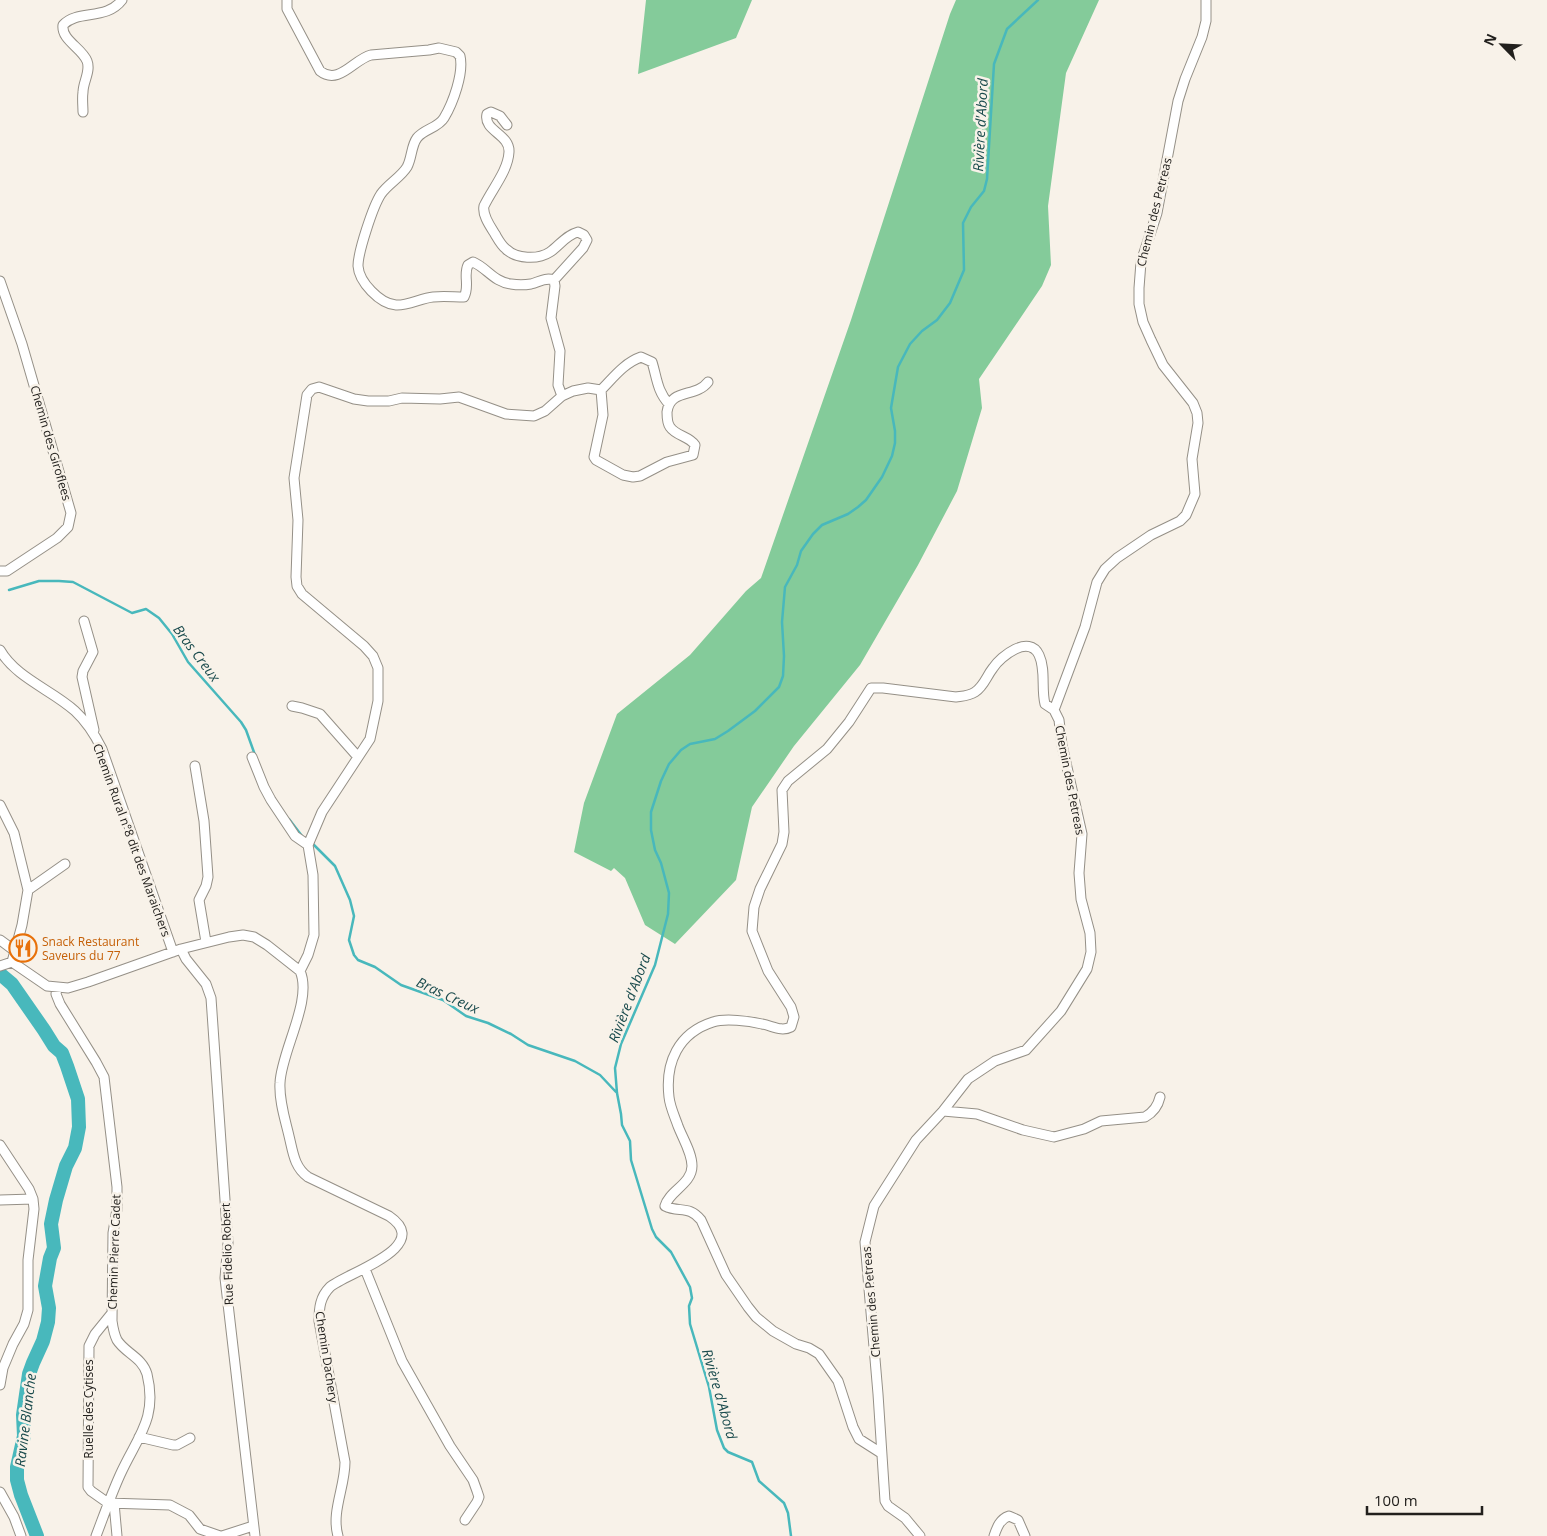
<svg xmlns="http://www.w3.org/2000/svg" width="1547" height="1536" viewBox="0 0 1547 1536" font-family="'Open Sans',sans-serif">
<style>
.forest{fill:#84cb9a}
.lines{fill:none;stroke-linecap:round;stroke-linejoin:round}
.stream{stroke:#48b8bc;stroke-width:2.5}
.river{stroke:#48b8bc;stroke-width:14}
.street-casing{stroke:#959087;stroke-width:11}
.street{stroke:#fff;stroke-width:9}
.labels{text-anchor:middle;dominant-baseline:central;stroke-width:5;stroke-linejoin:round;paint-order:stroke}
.street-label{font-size:12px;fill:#22201d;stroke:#f8f2e9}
.food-label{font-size:12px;fill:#c56008;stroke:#f8f2e9;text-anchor:start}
.water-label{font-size:14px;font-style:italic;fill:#1a4b4d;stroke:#f8f2e9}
</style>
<rect width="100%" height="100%" fill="#f8f2e9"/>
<!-- forest -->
<path class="forest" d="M646 0H752L736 38 638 74Z
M956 0H1099L1066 73 1048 206 1051 265 1042 286 979 379 982 408 957 491 918 565 860 665 794 746 752 807 736 880 675 944 645 925 625 878 614 868 611 871 574 852 584 803 617 714 690 655 746 591 761 578 851 320 950 14Z"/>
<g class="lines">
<!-- stream -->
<path class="stream" d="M9 590 39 581H59L73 582 132 613 146 609 159 618 172 634 188 662 241 722 246 730 255 755
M289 819 302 836
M313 844 335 866 350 900 354 916 349 940 354 955 358 960 375 967 401 985 443 1000 466 1016 488 1023 511 1034 528 1045 575 1061 600 1075 616 1092
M791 1536 788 1513 784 1503 759 1481 752 1462 728 1452 724 1448 717 1430 709 1387 690 1324 689 1306 692 1298 690 1287 671 1252 656 1237 652 1229 631 1160 630 1141 622 1125 621 1114 617 1093 615 1068 621 1044 655 965 668 914 669 893 661 863 655 850 651 830V812L661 781 669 764 681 750 690 744 715 739 728 731 755 711 779 687 783 676 784 656 782 622 785 587 797 565 801 551 813 534 822 525 848 514 858 507 866 500 882 477 892 456 895 443V431L891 408 898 367 910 344 922 331 937 320 950 303 964 270 963 223 971 207 984 191 987 179 994 64 1007 29 1038 0"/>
<!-- river -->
<path class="river" d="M0 974 12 984 44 1030 54 1046 62 1053 67 1066 78 1099 79 1127 75 1148 66 1166 56 1200 51 1224 54 1248 50 1258 45 1286 49 1308 48 1322 43 1341 33 1363 29 1374 23 1415 24 1436 17 1467V1480L21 1495 37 1536"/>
<!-- street casing -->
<g class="street-casing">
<path id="street" d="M287 0V9L320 71C339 86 354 59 371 55L429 50 439 48 456 52 460 56C464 73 453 103 444 118 438 128 424 129 417 138 411 146 412 158 407 167 401 177 388 184 381 194 373 206 358 252 358 266 359 282 380 304 396 305 406 306 422 298 433 297 443 296 454 297 464 297 470 286 463 275 468 265L473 262C487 268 494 282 511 284 517 285 525 285 531 284 539 282 545 277 554 280L555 286 551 318 560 351 558 385 562 396
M83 112C83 106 82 99 83 92 83 82 91 71 87 61 82 48 61 40 63 25 78 9 106 21 122 0
M507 125 500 116 491 112 487 114C483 131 510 134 509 152 508 171 492 189 484 206 482 215 490 226 495 234 498 239 501 245 506 249 516 259 538 260 550 252 559 246 566 235 578 232L584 235 587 240 583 248 554 280
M0 281 22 344 71 513 68 527 57 538 7 571H0
M601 390 603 415 594 457 596 460 623 475 633 477 640 476 667 462 693 455 695 445C689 436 676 436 670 427 667 423 667 417 667 412 670 388 696 398 708 382
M601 390C613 378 624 363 641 357L652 362C657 378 657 391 669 404
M84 621 93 652 83 671 82 677 94 730
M0 650C16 678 52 690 75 711 87 722 95 735 102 749L173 952
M292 706 302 708 320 714 358 757
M252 757 264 787 271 800 295 836 308 845
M195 766 204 821 208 877 206 886 199 900 206 942
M0 805 14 833 28 890 22 925 12 962
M28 890 65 864
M0 940 15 951
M181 949 186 959 206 984 211 998 228 1243 225 1278 255 1536
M12 962 47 986 68 988 88 982 181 949 229 937 243 935 254 937 267 945 300 971C313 1000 281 1052 280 1083 279 1101 285 1119 289 1136 293 1152 294 1167 308 1177L389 1216C435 1247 346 1273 330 1287 320 1297 319 1308 319 1321L345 1462C345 1487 331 1512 338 1536
M0 966 12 962
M300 971 308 955 314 935 313 875 308 845 322 812 370 739 378 701V668L373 656 364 646 302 594 297 586 296 577 298 520 294 478 307 395 312 389 319 387 354 399 368 401H389L402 398 440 399 459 397 506 414 534 416 545 411 562 396 573 391 588 388 601 390
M57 987 56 994 60 1004 96 1062 104 1077 117 1187V1209L113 1233 112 1321C113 1328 114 1334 117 1340 125 1353 142 1357 147 1374 158 1419 137 1437 120 1475 111 1495 104 1515 96 1536
M943 1111 977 1114 1023 1130 1054 1137 1084 1129 1101 1121 1145 1117C1154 1112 1158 1106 1160 1097
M0 1145 29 1189 33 1199 34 1209 28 1260V1310L24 1324 13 1344 3 1368 0 1385
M0 1200 33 1199
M365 1269 402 1361 450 1446 473 1480 477 1491 479 1497 477 1502 465 1520
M112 1313 95 1334 89 1346 88 1487 91 1491 108 1503 170 1505 189 1515 200 1529 220 1536
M139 1437 173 1445H177L190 1438
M881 1453 859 1439 853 1427 838 1381 819 1354 809 1348 796 1344 773 1331 756 1317 748 1307 726 1275 701 1220C689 1205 679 1213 665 1206 669 1191 692 1184 692 1166 692 1153 683 1139 678 1126 675 1117 670 1107 669 1097 665 1063 678 1033 713 1022 725 1018 749 1021 762 1024 773 1026 781 1032 791 1027L794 1017 791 1007 768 971 752 931 754 907 760 889 782 844 784 832 782 790 788 781 827 749 849 722 871 688H883L956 697C963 696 969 696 975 692 984 686 986 677 993 668 1001 656 1029 634 1039 655 1046 670 1041 689 1045 704L1054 710
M0 1492 14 1517 21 1536
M114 1503 117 1536
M222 1536 253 1526
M920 1536 905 1518 888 1506 885 1501 878 1394 865 1242 874 1206 916 1140 943 1111 968 1079 995 1061 1026 1050 1061 1011 1087 969 1091 952 1090 933 1081 899 1079 873 1082 834 1062 745 1059 720 1054 710 1085 627 1097 582 1105 569 1117 558 1151 535 1180 521 1186 515 1195 494 1192 459 1198 423 1197 413 1193 403 1163 365 1151 340 1143 322 1139 304V288L1141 262 1157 213 1178 101 1185 79 1202 37 1206 21V0
M994 1536C997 1527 1000 1519 1009 1516L1018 1520 1025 1536"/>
</g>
<!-- street -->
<use href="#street" class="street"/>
</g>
<!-- icons -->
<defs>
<g id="restaurant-ring" transform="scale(1.4375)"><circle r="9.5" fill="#f8f2e9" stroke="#e8710a" stroke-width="1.5"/><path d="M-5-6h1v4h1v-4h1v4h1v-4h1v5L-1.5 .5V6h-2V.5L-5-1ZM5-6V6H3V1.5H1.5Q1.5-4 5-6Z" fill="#e8710a"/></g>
</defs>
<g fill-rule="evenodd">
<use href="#restaurant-ring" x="23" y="948"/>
</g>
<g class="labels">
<!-- street labels -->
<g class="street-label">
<text transform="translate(1154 212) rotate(-76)">Chemin des Petreas</text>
<text transform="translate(51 443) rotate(74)">Chemin des Giroflees</text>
<text transform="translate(1070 780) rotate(79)">Chemin des Petreas</text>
<text transform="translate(132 840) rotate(70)">Chemin Rural n°8 dit des Maraichers</text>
<text transform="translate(114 1252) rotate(-88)">Chemin Pierre Cadet</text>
<text transform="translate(227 1254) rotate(-92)">Rue Fidelio Robert</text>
<text transform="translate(871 1302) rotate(-95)">Chemin des Petreas</text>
<text transform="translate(327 1357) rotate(81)">Chemin Dachery</text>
<text transform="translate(88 1409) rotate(-90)">Ruelle des Cytises</text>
</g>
<!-- food labels -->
<g class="food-label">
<text x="42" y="941">Snack Restaurant<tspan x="42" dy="14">Saveurs du 77</tspan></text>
</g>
<!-- water labels -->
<g class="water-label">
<text transform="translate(980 125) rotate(-87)">Rivière d'Abord</text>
<text transform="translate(197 653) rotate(53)">Bras Creux</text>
<text transform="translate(448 995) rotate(25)">Bras Creux</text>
<text transform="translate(629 998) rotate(-69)">Rivière d'Abord</text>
<text transform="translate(720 1394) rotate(74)">Rivière d'Abord</text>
<text transform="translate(25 1420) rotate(-83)">Ravine Blanche</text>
</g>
</g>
<!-- north arrow -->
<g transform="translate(1502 45) rotate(294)" stroke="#f8f2e9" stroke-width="4" paint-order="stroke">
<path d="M0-4L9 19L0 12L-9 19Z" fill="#22201d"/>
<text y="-8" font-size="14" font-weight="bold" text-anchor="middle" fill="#22201d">N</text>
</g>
<!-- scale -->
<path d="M1367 1506v8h115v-8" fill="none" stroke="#22201d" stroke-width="2.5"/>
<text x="1374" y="1506" font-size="15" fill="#22201d" stroke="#f8f2e9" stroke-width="4" paint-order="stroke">100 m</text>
</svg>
